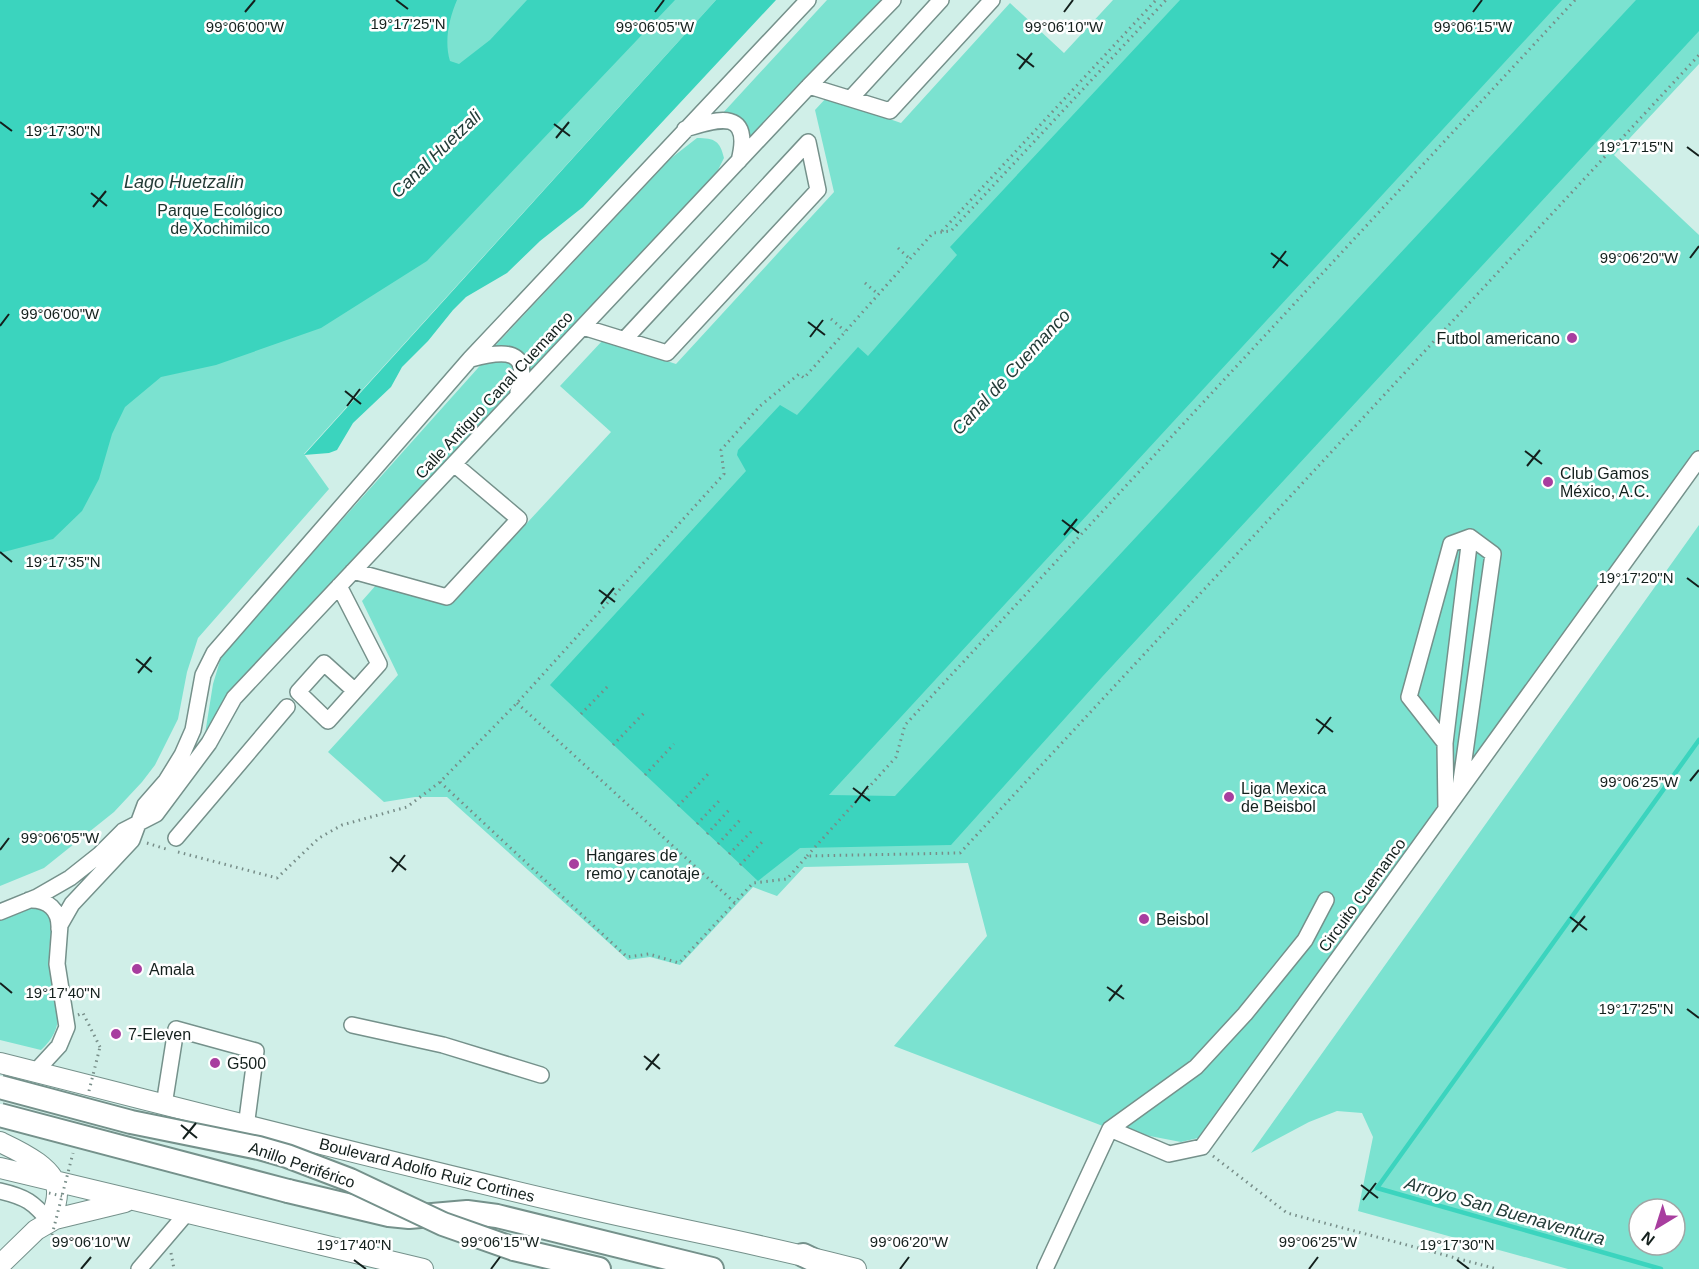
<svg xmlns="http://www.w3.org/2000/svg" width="1699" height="1269" viewBox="0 0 1699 1269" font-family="Helvetica,sans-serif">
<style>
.green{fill:#7be2d0;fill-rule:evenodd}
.water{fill:#3bd4be}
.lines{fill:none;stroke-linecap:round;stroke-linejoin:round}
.stream{stroke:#3bd4be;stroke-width:4.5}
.minor-casing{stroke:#75918b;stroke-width:18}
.major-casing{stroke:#75918b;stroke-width:22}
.highway-casing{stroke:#75918b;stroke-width:26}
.path{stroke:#778d88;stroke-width:3;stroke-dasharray:1.5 4.5;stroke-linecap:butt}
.minor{stroke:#fff;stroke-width:15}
.major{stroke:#fff;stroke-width:20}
.highway{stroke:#fff;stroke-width:22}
.highway-bridge-casing{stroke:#75918b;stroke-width:26;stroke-linecap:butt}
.path-bridge{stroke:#778d88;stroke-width:3;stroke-dasharray:1.5 4.5;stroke-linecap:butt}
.highway-bridge{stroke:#fff;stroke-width:22}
.ticks{fill:none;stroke:#14201d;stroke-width:2}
.poi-dot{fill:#a83e9f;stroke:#fff;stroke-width:2}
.labels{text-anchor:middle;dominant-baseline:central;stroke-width:5;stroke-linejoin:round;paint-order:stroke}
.park-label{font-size:16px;fill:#1b332e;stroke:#fff}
.poi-label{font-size:16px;fill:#14201d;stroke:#fff;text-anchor:start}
.street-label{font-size:16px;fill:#14201d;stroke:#fff}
.water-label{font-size:18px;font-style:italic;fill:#243c38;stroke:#fff}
.ticks-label{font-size:15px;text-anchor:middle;fill:#14201d;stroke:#fff;stroke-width:5;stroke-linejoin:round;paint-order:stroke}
</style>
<rect width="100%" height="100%" fill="#d0efe8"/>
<!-- green -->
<path class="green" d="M0 0H716L304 454 329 489 198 638 187 672 178 719 155 765 142 782 114 812 44 868 0 886Z
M827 0H882L750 145 721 115Z
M1113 0H1699V64L1614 155 1699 235V452L1429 832 1198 1138 1181 1142 1108 1128 894 1046 987 936 968 863 804 867 777 896 753 887 680 965 650 957 628 960 447 797H415L384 802 328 752 398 675 362 601 377 584 455 601 611 432 560 386 603 340 676 364 834 192 815 110 827 97 901 123 1010 3 1064 53Z
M697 138C715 138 720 141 724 158L717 172 528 374C527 353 514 345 494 347L670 159Z
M486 359 514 363 518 373 513 388 236 691 205 734 213 684 222 654Z
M1699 525V1269H1568L1358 1211 1373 1137 1362 1113 1337 1111 1309 1122 1251 1153ZM1639 1209H1675V1245H1639Z
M36 905 51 914C53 928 49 943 49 957 51 994 73 1021 41 1050L0 1040V917Z"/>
<!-- water -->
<path class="water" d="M0 0H457C449 19 444 41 450 61L459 64 490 40 527 0H675L427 261 321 328 216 365 161 377 125 407 112 434 99 479 82 511 53 539 0 553Z
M716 0H776L583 207 540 241 507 273 466 297 453 310 428 341 402 367 391 387 353 423 337 450 329 453 304 455Z
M1180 0H1562L829 795 895 796 1636 0H1699V31L1102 677 951 845 800 848 758 881 550 685 746 471 737 455 738 450 780 405 797 415 858 347 868 356 957 255 950 247Z"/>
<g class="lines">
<!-- stream -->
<path class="stream" d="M1661 1269 1377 1188 1699 740"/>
<!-- minor casing -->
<g class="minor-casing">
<path id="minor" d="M809 86 890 111 992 0
M851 98 941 0
M685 129C720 118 752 109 739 161
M583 327 667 353 818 190 808 142 625 339
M471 359C504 350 532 348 518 392
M353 571 447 597 519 519 454 464
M339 586 379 664 328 721 298 692 324 663 355 691
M1445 743 1409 697 1451 544 1470 537
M1460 788 1493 554 1470 537
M1446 809 1445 743 1470 537
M176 838 287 707
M29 900C48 899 60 910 59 929
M0 912 37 897 70 878 99 855 123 831 156 814 209 743 234 698 809 86 893 0
M352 1025 443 1045 541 1075
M35 1072 59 1046 67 1027 57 964 60 925 72 904 132 840 145 805 166 781 182 755 193 730 203 675 214 653 470 359 808 0
M164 1105 176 1029 256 1051 246 1127
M1110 1129 1196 1067 1245 1014 1305 940 1326 900
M0 1191C26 1197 33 1202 50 1222
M139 1269 186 1214
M1045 1269 1110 1129 1169 1154 1202 1147 1699 459"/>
</g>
<!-- major casing -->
<g class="major-casing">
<path id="major" d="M0 1063C195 1112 390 1163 586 1208 676 1229 766 1245 856 1269
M0 1142C19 1151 59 1169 57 1194 57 1203 53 1213 50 1222
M0 1168 423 1269
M0 1265 36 1230 55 1219 125 1202"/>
</g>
<!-- highway casing -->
<g class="highway-casing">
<path id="highway" d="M288 1191 389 1215 409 1217 467 1212 497 1216 712 1269
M514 1249 599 1269
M803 1255 832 1269"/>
</g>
<!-- path -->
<path class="path" d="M942 231 1156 0
M898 248 910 259
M865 283 878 294
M831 319 845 331
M517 703 735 903
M581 714 610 684
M613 745 645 712
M645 775 674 744
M440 782 627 957 649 954 679 963 753 883 787 879 807 856 960 853 1699 55
M678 806 710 772
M697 824 719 801
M707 834 729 810
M147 843 166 849
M718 844 740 820
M178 852 277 878 319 838 342 825 407 807 440 782 517 703 724 474 721 450 760 406 799 374 804 378 933 233 951 231 1166 0
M729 854 752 831
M807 856 896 757 905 725 1575 0
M740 865 763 841
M78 1015 83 1013 100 1047
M1213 1156 1287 1213 1497 1269
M171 1253 174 1269"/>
<!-- minor -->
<use href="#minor" class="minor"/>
<!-- major -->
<use href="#major" class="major"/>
<!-- highway -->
<use href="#highway" class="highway"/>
<!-- highway-bridge casing -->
<g class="highway-bridge-casing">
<path id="highway-bridge" d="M0 1087 131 1122 259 1148 287 1156 350 1180 443 1224 514 1249
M0 1115 288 1191"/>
</g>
<!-- path-bridge -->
<path class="path-bridge" d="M89 1091 100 1047
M49 1193 62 1196
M52 1235 73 1153"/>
<!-- highway-bridge -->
<use href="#highway-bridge" class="highway-bridge"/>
</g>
<!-- ticks -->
<path class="ticks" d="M396 0 408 9M245 12 255 0M655 12 664 0M1064 12 1073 0M1473 12 1482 0M1017 54 1034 67M1019 69 1032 53M0 122 12 131M554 124 570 136M556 138 569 122M1687 147 1699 156M91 193 107 206M93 207 106 191M1271 253 1288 266M1690 258 1699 246M1273 268 1286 251M808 322 825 335M0 326 9 314M810 337 823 320M345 391 361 404M347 406 360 389M1525 451 1542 464M1527 466 1540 450M1062 520 1079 533M1064 535 1077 519M0 552 12 562M1687 578 1699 587M599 590 615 602M601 604 614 588M136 659 152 672M138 673 151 657M1316 719 1333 732M1318 734 1331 717M1690 781 1699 770M853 788 870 801M855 803 868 786M0 850 9 838M390 857 406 870M392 872 405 855M1570 917 1587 930M1572 932 1585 916M0 983 12 993M1107 987 1124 999M1109 1001 1122 985M1687 1009 1699 1018M644 1056 660 1069M646 1070 659 1054M181 1125 197 1138M183 1139 196 1123M1361 1185 1378 1198M1363 1200 1376 1183M354 1260 366 1269M1457 1260 1469 1269M81 1269 91 1257M491 1269 500 1257M900 1269 909 1257M1309 1269 1318 1257"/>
<!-- markers -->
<g class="poi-dot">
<circle cx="1572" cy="338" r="6"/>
<circle cx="1548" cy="482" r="6"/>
<circle cx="1229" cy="797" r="6"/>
<circle cx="574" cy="864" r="6"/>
<circle cx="1144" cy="919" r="6"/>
<circle cx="137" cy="969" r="6"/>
<circle cx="116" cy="1034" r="6"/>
<circle cx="215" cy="1063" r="6"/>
</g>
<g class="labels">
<!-- park labels -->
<g class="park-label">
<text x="220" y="210">Parque Ecológico<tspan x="220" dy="18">de Xochimilco</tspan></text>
</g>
<!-- poi labels -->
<g class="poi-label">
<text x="1560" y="338" text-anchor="end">Futbol americano</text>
<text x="1560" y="473">Club Gamos<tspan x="1560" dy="18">México, A.C.</tspan></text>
<text x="1241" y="788">Liga Mexica<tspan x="1241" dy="18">de Beisbol</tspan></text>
<text x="586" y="855">Hangares de<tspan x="586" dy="18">remo y canotaje</tspan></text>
<text x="1156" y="919">Beisbol</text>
<text x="149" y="969">Amala</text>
<text x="128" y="1034">7-Eleven</text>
<text x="227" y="1063">G500</text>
</g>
<!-- street labels -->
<g class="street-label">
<text transform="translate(494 395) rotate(-47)">Calle Antiguo Canal Cuemanco</text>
<text transform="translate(1362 895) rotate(-54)">Circuito Cuemanco</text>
<text transform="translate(302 1165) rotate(19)">Anillo Periférico</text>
<text transform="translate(427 1170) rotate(14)">Boulevard Adolfo Ruiz Cortines</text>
</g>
<!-- water labels -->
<g class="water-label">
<text transform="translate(436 154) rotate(-44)">Canal Huetzali</text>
<text x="184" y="182">Lago Huetzalin</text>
<text transform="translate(1011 372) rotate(-47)">Canal de Cuemanco</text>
<text transform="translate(1505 1211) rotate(16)">Arroyo San Buenaventura</text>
</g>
</g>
<g class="ticks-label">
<text x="408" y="29">19°17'25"N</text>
<text x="245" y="32">99°06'00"W</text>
<text x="655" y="32">99°06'05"W</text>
<text x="1064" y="32">99°06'10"W</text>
<text x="1473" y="32">99°06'15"W</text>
<text x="63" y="136">19°17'30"N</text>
<text x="1636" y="152">19°17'15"N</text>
<text x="1639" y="263">99°06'20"W</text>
<text x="60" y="319">99°06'00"W</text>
<text x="63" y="567">19°17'35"N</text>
<text x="1636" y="583">19°17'20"N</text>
<text x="1639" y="787">99°06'25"W</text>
<text x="60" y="843">99°06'05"W</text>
<text x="63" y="998">19°17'40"N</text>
<text x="1636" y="1014">19°17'25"N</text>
<text x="91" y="1247">99°06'10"W</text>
<text x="500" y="1247">99°06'15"W</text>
<text x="909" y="1247">99°06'20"W</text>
<text x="1318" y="1247">99°06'25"W</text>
<text x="354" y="1250">19°17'40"N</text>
<text x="1457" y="1250">19°17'30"N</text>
</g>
<!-- north arrow -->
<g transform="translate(1657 1227) rotate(218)"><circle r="28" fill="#ffffff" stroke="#a1a6a5" stroke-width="1.5"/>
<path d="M0-4.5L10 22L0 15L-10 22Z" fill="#a83e9f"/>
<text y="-9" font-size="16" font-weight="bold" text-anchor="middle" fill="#14201d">N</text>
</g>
</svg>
